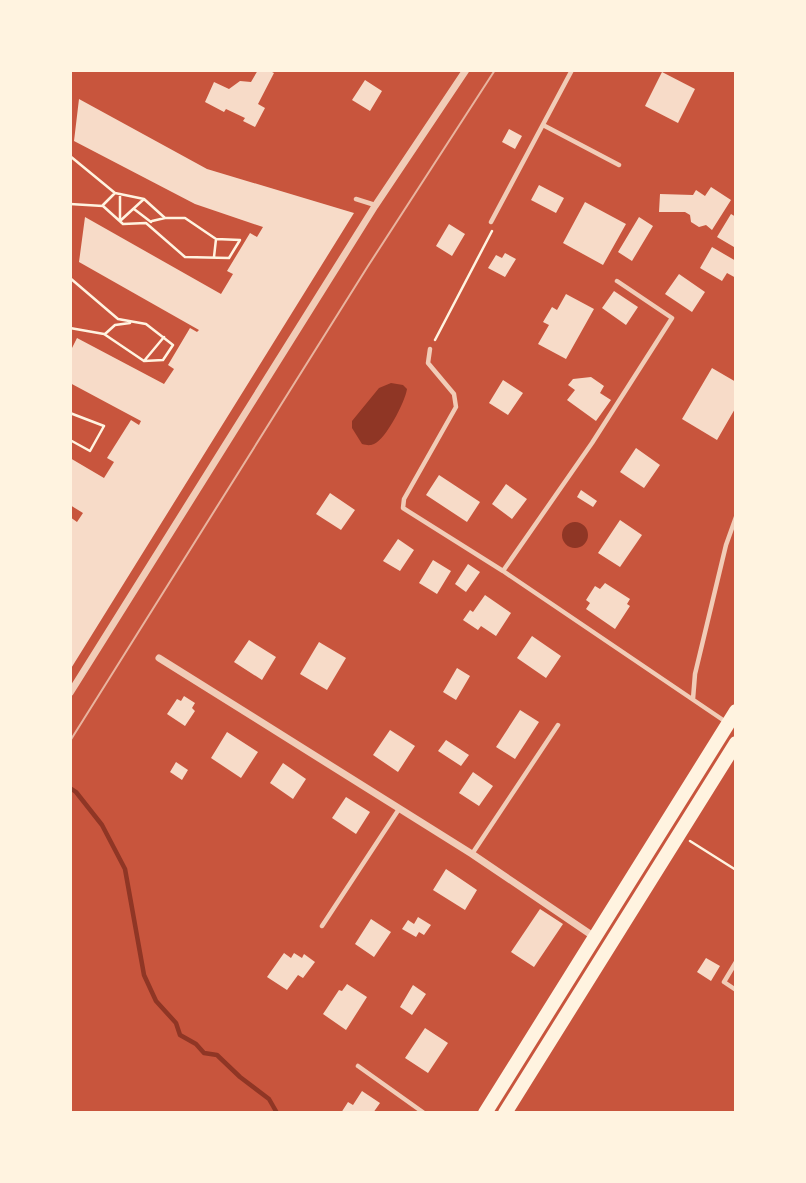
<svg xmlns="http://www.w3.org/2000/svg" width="806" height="1183" viewBox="0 0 806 1183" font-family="Rubik,sans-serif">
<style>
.water{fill:#8f3625}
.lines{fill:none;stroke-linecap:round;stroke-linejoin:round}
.stream{stroke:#8f3625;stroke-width:4.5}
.building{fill:#f7dbc8}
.path{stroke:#fff3e0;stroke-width:2.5}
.service{stroke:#f1ccb7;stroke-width:4.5}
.minor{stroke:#f1ccb7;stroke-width:7}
.primary{stroke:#fff3e0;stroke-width:14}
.tram{stroke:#e9b49f;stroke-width:2}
</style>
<rect width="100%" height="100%" fill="#c8553d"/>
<!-- water -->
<path class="water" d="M391 383 403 385 407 389C405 402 386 439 374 444 369 446 367 445 362 444L352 428V421L379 388Z
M562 535a13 13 0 1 1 26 0a13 13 0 1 1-26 0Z"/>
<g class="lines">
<!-- stream -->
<path class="stream" d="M70 788 76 792 102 825 125 869 144 975 156 1001 176 1023 180 1035 196 1044 204 1053 217 1055 240 1077 269 1099 277 1113"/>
</g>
<!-- building -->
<path class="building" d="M258 70H268L274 73 258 104 265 108 255 127 243 121 245 118 226 109 224 112 205 102 214 82 229 89 240 81 251 82Z
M662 72 695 89 678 123 645 106Z
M365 80 382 91 370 111 352 100Z
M79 99 207 169 354 213 70 670V517L77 522 83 513 70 505V458L104 478 114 462 107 458 131 420 139 425 141 421 70 383V352L77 338 164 384 174 369 168 365 190 328 197 332 199 330 79 262 85 217 221 294 233 274 227 271 250 233 257 237 263 227 195 204 74 141Z
M509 129 522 136 515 149 502 142Z
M539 185 564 198 556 213 531 200Z
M711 187 731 200 712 230 706 225 699 227 691 222 690 215 685 212H659L660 194 693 195 696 190 705 196Z
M585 202 626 224 603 265 563 243Z
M731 214 736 217 734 247 717 237Z
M639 217 653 226 632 261 618 252Z
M449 224 465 234 452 256 436 246Z
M712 247 736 261V278L727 273 722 281 700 268Z
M505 253 516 259 505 277 488 268 496 255 502 258Z
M679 274 705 292 692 312 665 294Z
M614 291 638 307 626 325 602 308Z
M566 294 594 309 566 359 538 344 549 325 543 322 552 307 557 310Z
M712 368 736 382V407L717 440 682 419Z
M591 377 604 386 600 393 611 400 596 421 567 400 575 390 568 385 573 379Z
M503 380 523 393 508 415 489 403Z
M636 448 660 465 644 488 620 472Z
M439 475 480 502 467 522 426 495Z
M506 484 527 499 512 519 492 504Z
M581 490 597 501 593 507 577 497Z
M330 493 355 510 341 530 316 514Z
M620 520 642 535 620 567 598 553Z
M398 539 414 550 400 571 383 561Z
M433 560 451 571 437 594 419 583Z
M468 564 480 572 466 592 455 584Z
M605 583 630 599 627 604 630 606 615 629 586 609 590 603 586 600 595 586 600 589Z
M485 595 511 613 496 636 481 626 478 630 463 620 470 610 473 612Z
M532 636 561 656 546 678 517 658Z
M249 640 276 657 262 680 234 662Z
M319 642 346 658 327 690 300 674Z
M457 668 470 676 456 700 443 692Z
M184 696 195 703 192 708 195 711 185 726 167 714 177 699 181 701Z
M520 710 539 722 515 759 496 747Z
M390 730 415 746 398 772 373 755Z
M227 732 258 752 241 778 211 758Z
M446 740 469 755 461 766 438 751Z
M176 762 188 770 182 780 170 772Z
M283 763 306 779 293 799 270 783Z
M473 772 493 786 479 806 459 793Z
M346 797 370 812 356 834 332 818Z
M446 869 477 890 465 910 433 890Z
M540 909 563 924 534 967 511 952Z
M418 917 431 925 424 935 419 932 416 937 402 929 408 920 414 924Z
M371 919 391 932 374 957 355 944Z
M284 953 291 958 294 953 302 958 304 954 315 962 303 978 298 975 287 990 267 977Z
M706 958 720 966 711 981 697 972Z
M347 984 367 997 346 1030 323 1014 339 990 342 991Z
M413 985 426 994 412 1015 400 1007Z
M425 1028 448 1043 428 1073 405 1058Z
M362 1091 380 1103 373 1113H341L348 1102 353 1105Z"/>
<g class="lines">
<!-- path -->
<path class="path" d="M70 156 115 193 144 199 165 218H185L216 239 240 240 229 258 185 257 146 223 123 224 103 206 70 204
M103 205 115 193
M134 209 151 222
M120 221 144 199
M120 221V194
M152 221 165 218
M214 257 216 239
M70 278 118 319 146 324 173 345 163 360 144 361 104 334 70 328
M105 334 115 325 130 323
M435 340 492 231
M144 361 164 337
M70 413 104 426 90 451 70 440
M690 841 736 870"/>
<!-- service -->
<path class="service" d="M543 125 619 165
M356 199 375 205
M491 222 572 70
M430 349 428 363 454 394 456 407 404 499 403 508 503 571 726 722
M503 571 592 443 672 318 617 281
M693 699 695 674 726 545 736 517
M472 854 558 725
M322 926 399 809
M736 962 724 982 736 990
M358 1066 424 1113"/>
<!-- minor -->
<path class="minor" d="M159 658 472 854 596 938
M70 693 375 206 466 70"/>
<!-- primary -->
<path class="primary" d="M485 1113 736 711
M505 1113 736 743"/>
<!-- tram -->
<path class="tram" d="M70 741 368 266 495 70"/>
</g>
<!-- border -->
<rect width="806" height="1183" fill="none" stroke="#fff3e0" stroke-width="144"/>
</svg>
